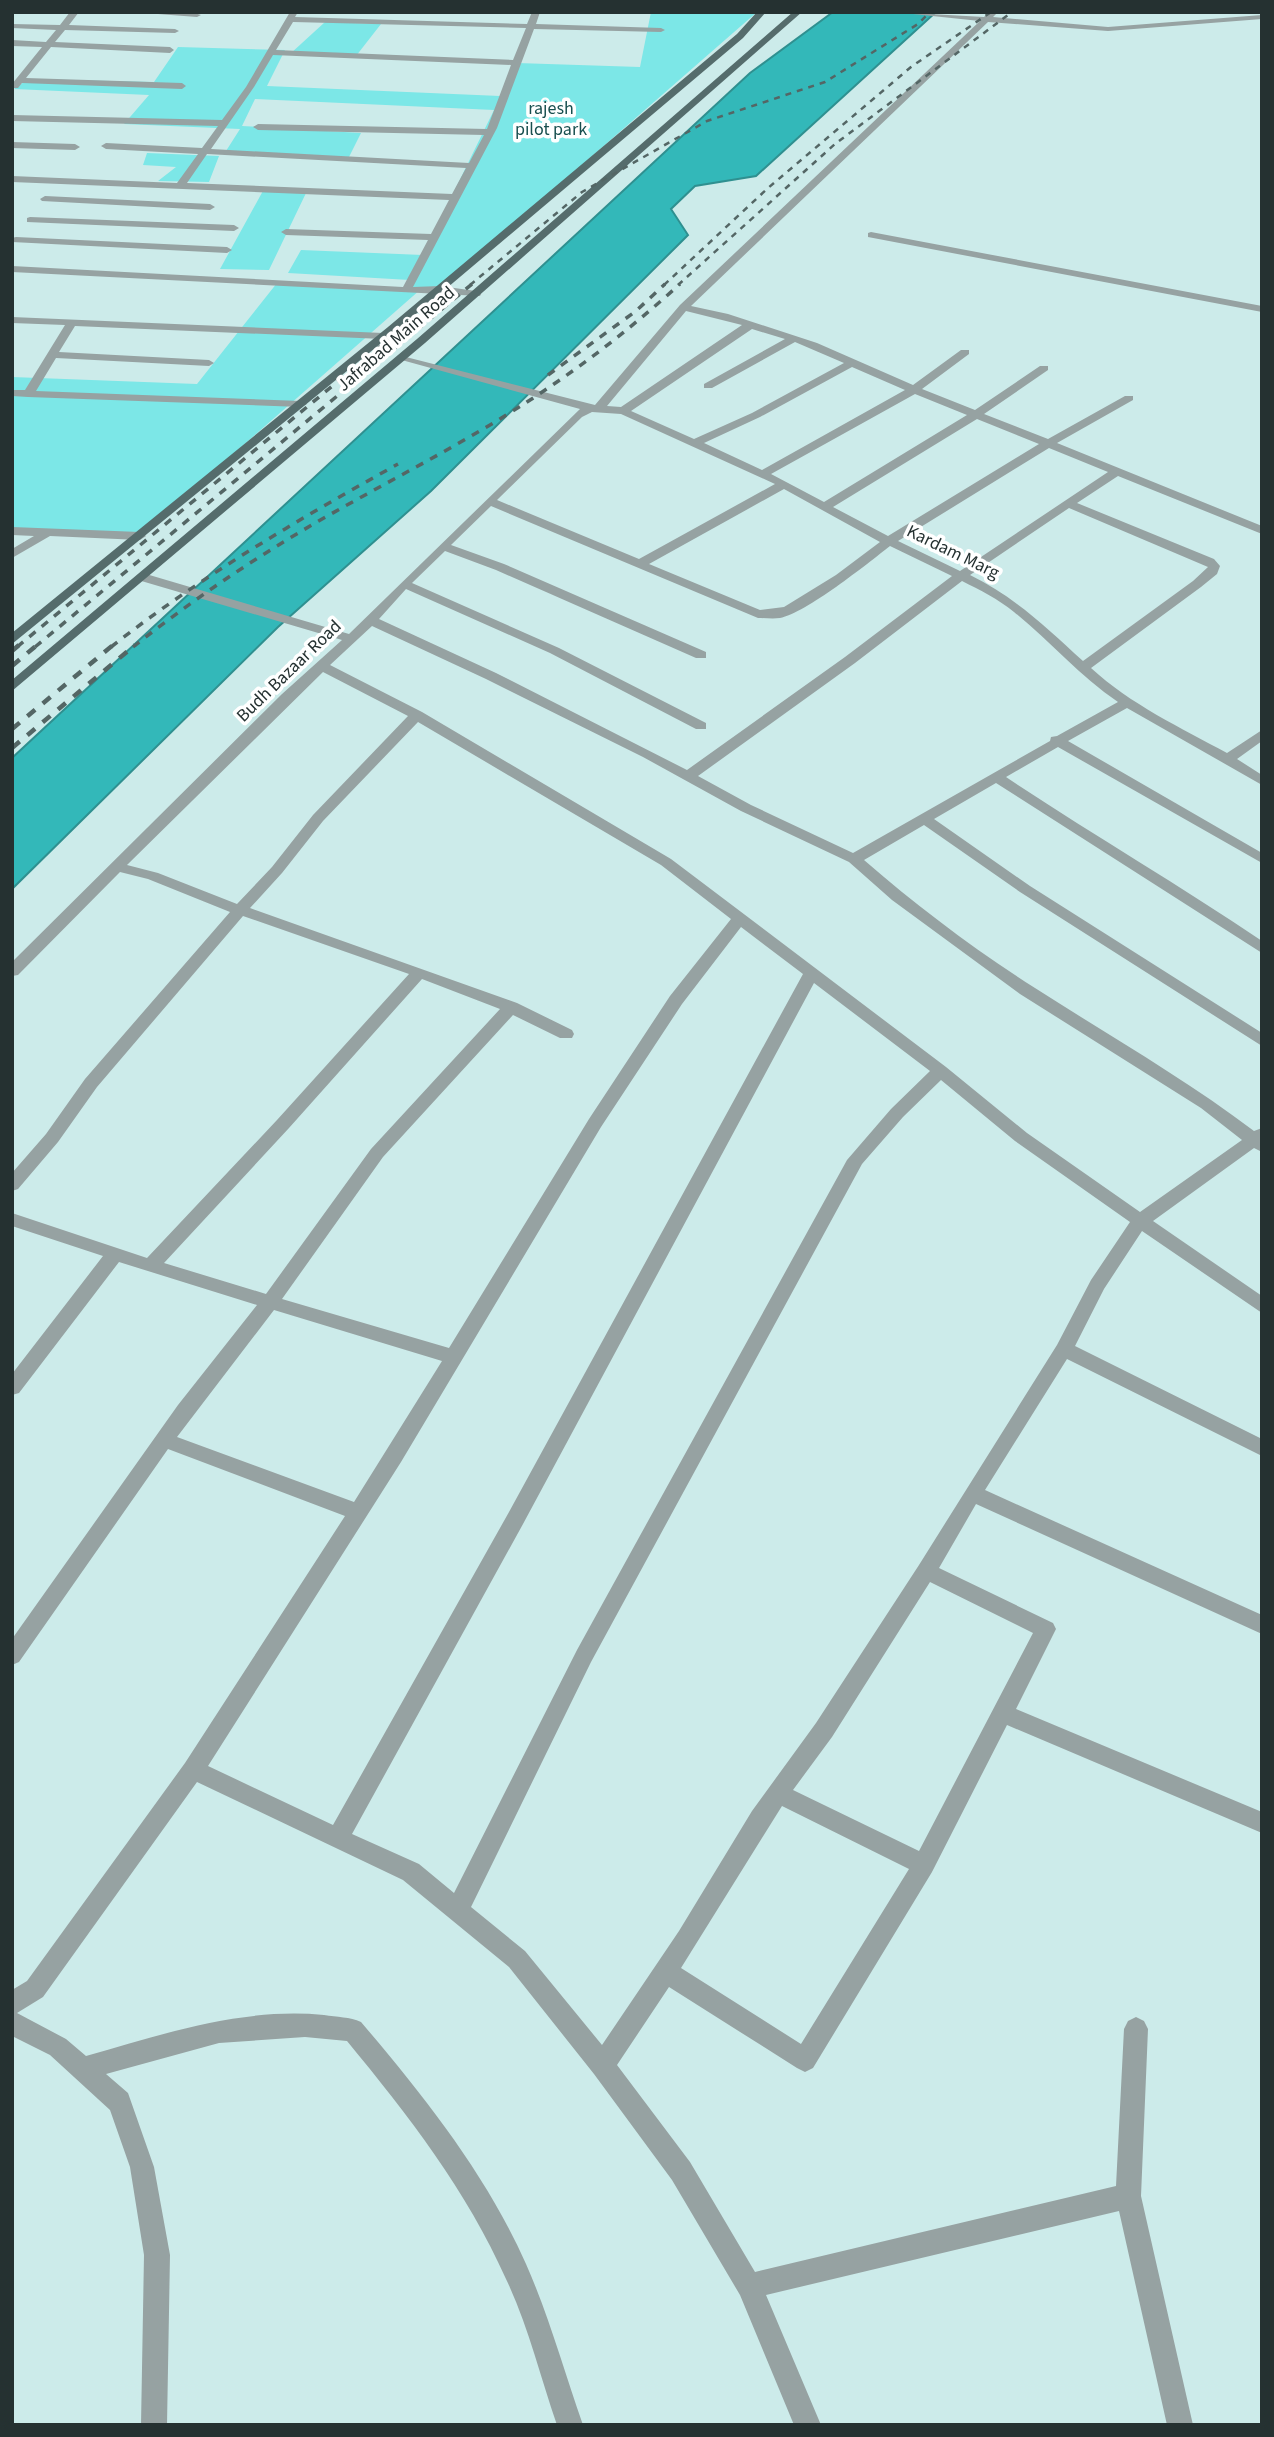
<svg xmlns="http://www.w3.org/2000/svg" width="1274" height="2437" viewBox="0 0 1274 2437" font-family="'Source Sans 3',sans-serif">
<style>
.green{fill:#7ce7e7}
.water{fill:#33b8b9;stroke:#2f9090;stroke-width:2}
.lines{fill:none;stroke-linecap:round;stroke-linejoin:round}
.minor{fill:#96a2a2;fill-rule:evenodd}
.major{fill:#556c6c;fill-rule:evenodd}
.rail-far2{stroke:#546665;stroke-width:2.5;stroke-dasharray:6 6;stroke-linecap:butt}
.rail-far1{stroke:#546665;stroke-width:3.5;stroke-dasharray:8 8;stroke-linecap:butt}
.rail{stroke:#546665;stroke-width:4.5;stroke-dasharray:10 10;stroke-linecap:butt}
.labels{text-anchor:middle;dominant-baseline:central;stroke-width:7;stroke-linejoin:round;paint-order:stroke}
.far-park-label{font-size:18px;fill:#184f4f;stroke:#fff}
.far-street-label{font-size:18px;fill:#253131;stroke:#fff}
</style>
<rect width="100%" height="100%" fill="#ccebea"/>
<!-- green -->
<path class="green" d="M651 12H757L440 289H421L140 536 12 530V377L197 384 277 283 407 288 410 280 288 273 301 250 423 255 494 110 255 99 242 126 361 133 349 157 226 151 240 129 124 124 149 95 14 89 28 79 154 82 178 47 285 50 267 86 500 96 517 63 640 67Z
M325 22 381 24 356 56 290 54Z
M147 153 219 156 209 182 158 181 176 167 143 165Z
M264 189 307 191 269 270 220 269Z"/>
<!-- water -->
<path class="water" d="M833 12H936L756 176 695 186 671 209 688 235 431 491 278 627 12 889V758L750 73Z"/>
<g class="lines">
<!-- minor -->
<path class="minor" d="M70 12H79L69 25 175 29 179 31 175 33 65 30 55 42 170 47 174 50 170 53 51 47 26 78 182 83 186 86 182 89 22 83 18 88H12V84L42 47 12 46V40L46 42 56 30 12 28V24L60 25Z
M132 12H191L201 15 197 17Z
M290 12H298L295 17 527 24 532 12H540L536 24 661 28 665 30 661 32 534 29 497 128 413 287 440 286 476 291 481 294 480 296 12 272V266L403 287 428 240 286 235 281 232 286 229 431 234 449 200 12 182V176L177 183 198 154 106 149 101 146 106 143 202 148 218 126 12 121V115L222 120 246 87ZM293 22 526 28 513 60 276 50ZM273 55 511 65 487 129 258 124 253 127 258 130 484 135 469 163 211 149 254 87ZM207 154 466 168 452 194 187 183Z
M894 12 984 17 989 12H998L993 17 1108 27 1262 15V19L1108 31 988 22 691 306 728 314 817 343 913 385 961 350H969V354L922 389 975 410 1040 366H1048V370L984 414 1048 439 1125 396H1133V400L1057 443 1262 526V534L1118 476 1077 503 1214 559 1220 566 1217 574 1201 587 1091 668C1130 704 1181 728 1227 753L1262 730V741L1237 759 1262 775V785L1127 708 1068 741 1262 853V863L1058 747 1006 777C1090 833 1178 884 1262 941V953L996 783 934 819 1030 886 1262 1033V1046L1020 892 924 825 864 860C917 906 975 950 1035 988 1108 1035 1184 1078 1254 1131L1262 1128V1152L1254 1148 1153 1221 1262 1296V1313L1142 1231 1104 1289 1075 1346 1262 1439V1456L1067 1359 985 1490 1262 1615V1634L976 1504 939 1568 1053 1623 1056 1629 1016 1709 1262 1812V1833L1007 1725 932 1872 813 2068 805 2072 797 2068 669 1987 617 2065 690 2162 755 2272 1116 2186 1124 2029 1128 2021 1136 2017 1144 2021 1148 2029 1141 2196 1193 2425H1167L1119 2211 766 2295 821 2425H794L740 2295 672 2180 594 2074 509 1967 403 1880 197 1782 43 1997 17 2013 66 2039 86 2056C164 2034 242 2007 324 2015 337 2017 350 2017 361 2022 424 2096 486 2174 526 2264 549 2316 564 2371 583 2425H557C540 2376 528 2325 506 2279 467 2191 408 2115 347 2041L305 2037 219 2043 106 2074 128 2093 154 2167 170 2255 167 2425H141L144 2255 130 2167 110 2110 50 2055 12 2036V1990L27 1981 185 1763 345 1516 168 1449 19 1662 12 1665V1639L178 1405 257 1305 119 1262 19 1393 12 1395V1374L103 1256 12 1226V1213L147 1258 277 1120 409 974 243 916 97 1087 58 1142 18 1189 12 1191V1173L46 1134 85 1079 230 912 148 879 120 872 18 975 12 976V962L282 694 342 640 138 580V574H146L349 634 580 409 398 359V355L595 405 680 305 980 21ZM686 311 742 325 621 407 607 406ZM752 329 785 339 704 384V388H712L795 342 844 363 752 413 694 439 631 411ZM852 367 905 390 762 470 704 443 760 417ZM915 394 967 415 824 502 771 474ZM592 412 621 414 775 484 639 559 497 500 582 417ZM977 419 1039 444 888 536 833 507ZM1049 448 1108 472 960 571 898 541ZM784 489 880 542 836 575 784 607 760 610 649 564ZM491 506 758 618C765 618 773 619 780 618 806 613 867 564 890 546L952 576 845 657 687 770 496 673 379 619 406 589 550 653 696 729H706V723L559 648 412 583 445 551 496 570 696 658H706V652L504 564 451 545ZM1069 508 1208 567 1193 581 1083 661C1047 628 1015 597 970 575ZM962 581C980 590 998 599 1014 612 1050 641 1079 676 1118 702L1057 736 1051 737 1050 741 853 853 751 805 698 776 855 663ZM372 626 486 679 643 757 741 811 849 862 892 900 1020 994 1201 1108 1242 1140 1140 1212 1027 1133 946 1067 671 859 422 712 330 665ZM323 672 408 716 313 815 272 867 237 904 158 873 127 865ZM418 722 661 865 731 919 670 996 589 1119 449 1348 282 1299 383 1157 513 1015 560 1038H572L574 1034 572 1030 517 1003 250 908 282 873 323 821ZM741 927 803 974 509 1512 333 1825 208 1766 401 1462 601 1127 682 1004ZM422 979 500 1009 371 1149 266 1294 164 1263 289 1128ZM814 983 930 1071 891 1109 847 1160 577 1650 454 1893 419 1864 352 1834 523 1524ZM941 1080 1015 1141 1130 1222 1091 1280 1057 1345 919 1565 816 1723 752 1811 679 1931 602 2045 525 1951 471 1907 591 1662 862 1164 903 1117ZM274 1310 442 1361 354 1502 177 1437ZM930 1582 1033 1633 919 1851 793 1790 832 1737ZM782 1806 909 1869 801 2044 681 1968Z
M12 142 75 144 80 147 75 150 12 148Z
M45 196 210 204 215 207 210 210 42 201 40 199Z
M30 217 234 225 239 228 234 231 27 222V218Z
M871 232 1262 306V312L868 237V233Z
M16 237 227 247 232 250 227 253 12 242V238Z
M12 317 383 333 388 336 383 339 75 326 59 352 209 360 214 363 209 366 56 358 36 391 301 401 307 404 301 407 28 397 12 396V390H25L65 325 12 323Z
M12 527 140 532 146 536 140 540 50 536 12 558V549L34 536 12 535Z"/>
<!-- major -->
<path class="major" d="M757 12H766L743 38 396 331 12 644V633L388 327 737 34Z
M793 12H802L425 343 12 691V680L417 339Z"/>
<!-- rail-far2 -->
<path class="rail-far2" d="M470 285 582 192 707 121 825 82 918 24 930 12
M664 285 768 188 911 67 991 12
M678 285 835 144 1012 12"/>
<!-- rail-far1 -->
<path class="rail-far1" d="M548 375 636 311 665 284
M17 647 435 301
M35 647 472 284
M111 647C200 577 299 519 398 464
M133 647C191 601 253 559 317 522 395 477 477 437 551 386 597 355 639 321 680 284"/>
<!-- rail -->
<path class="rail" d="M12 651 19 645
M12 666 37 645
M12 729 113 645
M12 748 135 645"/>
</g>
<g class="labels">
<!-- far-park labels -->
<g class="far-park-label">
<text x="551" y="108">rajesh<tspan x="551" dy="21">pilot park</tspan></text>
</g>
<!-- far-street labels -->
<g class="far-street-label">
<text transform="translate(396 339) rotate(-41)">Jafrabad Main Road</text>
<text transform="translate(953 552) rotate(26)">Kardam Marg</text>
<text transform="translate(289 671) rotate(-44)">Budh Bazaar Road</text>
</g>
</g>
<!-- border -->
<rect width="1274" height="2437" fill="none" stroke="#253131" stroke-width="28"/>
</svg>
